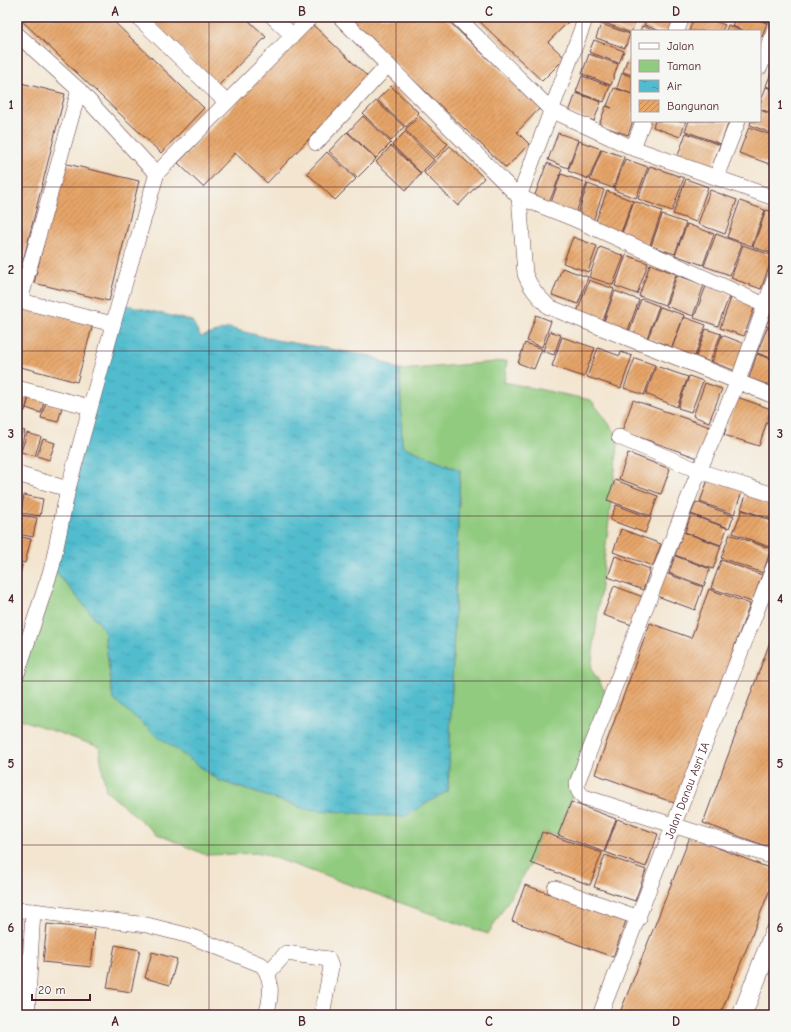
<svg xmlns="http://www.w3.org/2000/svg" width="791" height="1032" viewBox="0 0 791 1032" font-family="'Comic Neue',sans-serif">
<style>
.green{fill:#91cb7f;stroke:#6e7555}
.water{fill:url(#water-ripples);stroke:#4e6e7c}
.building{fill:url(#building-hatch)}
.lines{fill:none;stroke-linecap:round;stroke-linejoin:round}
.minor-casing{stroke:#633d44;stroke-width:16}
.tertiary-casing{stroke:#633d44;stroke-width:20}
.minor{stroke:#fff;stroke-width:15}
.tertiary{stroke:#fff;stroke-width:19}
.grid{fill:none;stroke:#4a1f2b;stroke-width:1;stroke-opacity:0.55}
.labels{text-anchor:middle;dominant-baseline:central;stroke-width:3;stroke-linejoin:round;paint-order:stroke}
.street-label{font-size:12px;fill:#4a1f2b;stroke:#f6f6f2}
.neatline{fill:none;stroke:#4a1f2b;stroke-width:1.5}
.grid-label{font-size:13px;text-anchor:middle;font-weight:bold;fill:#4a1f2b}
</style>
<defs>
<pattern id="water-ripples" width="26" height="14" patternUnits="userSpaceOnUse"><rect width="26" height="14" fill="#51bccd"/><path d="M2 4q2-2 4 0t4 0M15 11q2-2 4 0t4 0" fill="none" stroke="#4598a7"/></pattern>
<pattern id="building-hatch" width="6" height="6" patternUnits="userSpaceOnUse"><rect width="6" height="6" fill="#e6a569"/><path d="M-1 1l2-2M0 6l6-6M5 7l2-2" fill="none" stroke="#bc8657"/></pattern>
</defs>
<rect width="100%" height="100%" fill="#f6f6f2"/>
<filter id="ink" filterUnits="userSpaceOnUse"><feTurbulence type="fractalNoise" baseFrequency=".025" numOctaves="2"/><feDisplacementMap in="SourceGraphic" scale="8" xChannelSelector="R" yChannelSelector="G"/><feConvolveMatrix kernelMatrix="1 2 1 2 8 2 1 2 1" color-interpolation-filters="sRGB"/></filter>
<filter id="wash" filterUnits="userSpaceOnUse"><feTurbulence type="fractalNoise" baseFrequency=".012" numOctaves="4" result="noise"/><feDisplacementMap in="SourceGraphic" scale="16" xChannelSelector="R" yChannelSelector="G"/><feGaussianBlur stdDeviation="0.9" result="paint"/><feColorMatrix in="noise" values="0 0 0 0 0 0 0 0 0 0 0 0 0 0 0 0 0 1.4 0 .05"/><feComposite in="paint" operator="in"/></filter>
<g filter="url(#wash)">
<rect width="100%" height="100%" fill="#f3e5cf"/>
<!-- green -->
<path class="green" d="M507 361 504 382 591 400 619 437 591 669 610 699 577 783 558 835 542 832 531 863 488 934 261 853 206 855 157 834 106 791 99 747 17 718V674L52 567 104 629 113 699 174 748 220 781 306 809 448 791 460 470 402 446 400 370Z"/>
<!-- water -->
<path class="water" d="M119 303 192 321 201 337 229 328 276 340 371 356 400 370 402 446 460 470 448 791 403 817 306 809 220 781 159 737 113 699 104 629 52 567Z"/>
<g id="blocks">
<!-- building -->
<path class="building" d="M18 17H109L204 108 161 153Z
M148 17H245L266 37 219 85Z
M347 17H444L540 108 517 132 529 144 506 168Z
M475 17H573L548 42 565 58 542 81Z
M603 17H637L631 33 602 22Z
M648 17H675L670 31H660L644 25Z
M694 17H703L725 25 722 31H689Z
M711 17H726L724 22Z
M735 17H749L767 23 762 37 760 36V31H746L732 26Z
M752 17H770L768 23Z
M312 24 368 77 267 183 235 153 203 187 178 163Z
M601 24 630 34 625 48 596 38Z
M728 25 742 31H726Z
M642 26 655 31H640Z
M594 40 624 51 619 63 589 52Z
M589 54 618 64 611 85 582 74Z
M627 60 632 62V75L623 72Z
M774 65V89L766 86Z
M622 73 632 77V94L617 88Z
M582 76 610 86 604 102 576 92Z
M17 82 65 94 19 277 17 276Z
M391 86 419 113 406 127 377 100Z
M766 87 774 90V114L760 109V104Z
M614 88 632 94 633 121 628 135 599 125 606 106 612 108 607 106Z
M576 93 601 102 594 121 569 112Z
M376 101 404 127 391 141 363 114Z
M760 110 774 115V134L750 125 751 121H760Z
M363 116 391 143 376 158 348 132Z
M419 116 448 144 435 158 405 130Z
M655 121H686L680 137 653 127Z
M689 121H729L721 144 685 131Z
M749 127 774 136V159L772 165 739 153Z
M347 132 376 159 357 178 329 151Z
M405 132 434 160 421 173 392 145Z
M558 133 578 140 568 168 548 160Z
M686 133 720 145 711 170 677 158Z
M579 141 601 149 589 179 568 171Z
M391 146 421 174 406 190 376 162Z
M450 146 484 178 458 206 424 173Z
M602 149 624 157 613 188 590 180Z
M327 152 356 179 335 200 307 173Z
M625 159 648 167 636 198 614 190Z
M63 163 139 181 109 301 34 283Z
M547 163 562 169 548 206 533 200Z
M650 166 684 178 672 211 638 199Z
M561 174 587 183 575 215 550 206Z
M686 179 708 187 696 222 673 214Z
M588 184 604 190 592 224 576 218Z
M710 190 737 200 725 234 698 224Z
M607 191 633 201 620 235 594 226Z
M634 201 662 211 650 245 621 235Z
M740 201 765 210 752 246 727 237Z
M766 210 774 212V254L753 247Z
M662 215 686 223 675 254 651 246Z
M687 224 714 234 703 265 675 255Z
M716 234 742 244 730 275 704 266Z
M573 237 597 246 588 272 563 263Z
M743 245 773 256 761 289 731 278Z
M600 247 624 256 613 285 589 277Z
M626 255 648 263 637 294 615 286Z
M650 264 676 274 665 305 639 296Z
M562 268 588 277 578 304 552 295Z
M677 275 704 285 693 316 666 306Z
M589 280 614 289 603 321 577 312Z
M706 286 730 294 718 326 694 318Z
M615 291 639 300 628 330 604 321Z
M731 298 755 306 744 336 720 328Z
M641 299 659 306 647 338 629 332Z
M17 303 93 324 77 382 17 366Z
M774 305V329L766 326Z
M660 307 684 315 672 347 648 338Z
M536 315 551 321 542 347 527 341Z
M684 317 706 325 695 356 672 348Z
M767 328 774 331V359L757 353Z
M706 329 721 334 710 362 696 357Z
M550 331 561 335 554 355 543 351Z
M722 335 745 344 736 371 712 362Z
M562 337 595 348 584 377 552 366Z
M525 343 542 349 534 369 518 363Z
M598 348 620 356 621 352 632 356 621 388 587 377Z
M757 354 774 360V387L749 378Z
M635 358 655 365 644 395 624 388Z
M656 366 688 377 677 407 646 394Z
M689 376 703 381 691 412 678 408Z
M705 383 722 389 709 422 693 416Z
M17 393 29 396 25 411 17 410Z
M29 397 44 401 41 413 26 408Z
M737 397 771 409 759 446 724 435Z
M633 400 710 427 698 458 622 431Z
M46 402 62 407 58 422 41 418Z
M17 429 25 431 20 451 17 450Z
M27 433 41 437 35 456 21 452Z
M43 439 55 443 49 460 37 456Z
M628 453 670 469 661 494 619 479Z
M709 477 743 489 734 514 700 502Z
M615 480 658 496 651 516 607 500Z
M748 490 774 499V520L741 509Z
M24 495 43 499 40 516 21 513Z
M696 502 734 516 729 528 691 514Z
M616 505 651 518 645 533 610 520Z
M742 510 774 522V541L772 548 733 533Z
M21 515 37 518 33 537 18 534Z
M691 515 727 528 721 545 685 532Z
M621 529 661 544 653 566 613 552Z
M683 532 721 546 713 569 675 555Z
M730 534 771 549 763 573 721 558Z
M17 536 31 539 25 563 17 561Z
M615 556 650 569 643 590 608 577Z
M675 556 710 569 704 586 669 573Z
M721 560 762 575 752 602 711 588Z
M17 564 22 565 18 584H17Z
M665 573 703 587 695 610 657 596Z
M614 586 643 597 632 625 603 615Z
M709 589 750 604 677 804 595 774 650 623 691 638Z
M774 631V849L703 823Z
M571 802 616 819 604 852 558 835Z
M617 819 658 834 646 867 605 852Z
M542 832 602 853 590 885 531 863Z
M690 837 774 870V879L752 935 720 1015H619Z
M605 855 646 870 635 901 594 887Z
M525 885 626 921 613 957 512 921Z
M47 924 95 929 91 967 43 962Z
M17 938 27 940 23 961 17 960Z
M115 945 140 950 131 992 107 988Z
M152 952 177 959 170 985 145 978Z"/>
</g>
</g>
<g filter="url(#ink)">
<use href="#blocks" fill-opacity="0" stroke="#633d44" stroke-width="1"/>
<g class="lines">
<!-- minor casing -->
<g class="minor-casing">
<g id="minor">
<path d="M138 17 226 102"/>
<path d="M273 17 292 35"/>
<path d="M340 17 519 197 572 218 765 305"/>
<path d="M457 17 551 110 633 148 774 198"/>
<path d="M586 17 519 197 525 274C531 289 537 295 549 307L774 396"/>
<path d="M677 31 682 17"/>
<path d="M17 34 79 90 146 163 157 173"/>
<path d="M760 67 774 32"/>
<path d="M316 143 388 65"/>
<path d="M633 148 643 121"/>
<path d="M716 177 738 121"/>
<path d="M774 280 738 381 699 471 577 783C577 790 579 793 584 797L774 857"/>
<path d="M17 300 113 324"/>
<path d="M20 301 79 90"/>
<path d="M17 388 90 407"/>
<path d="M619 437 699 471 774 495"/>
<path d="M17 474 68 489"/>
<path d="M17 674 52 567 68 489 119 303 157 173 311 17"/>
<path d="M555 888 639 918"/>
<path d="M17 910 33 911 147 925 190 936 262 965C274 979 271 999 266 1015"/>
<path d="M268 973 286 953 328 959 331 967 322 1015"/>
<path d="M27 1015 33 911"/>
<path id="s1" d="M600 1015 774 566"/>
</g>
</g>
<!-- tertiary casing -->
<g class="tertiary-casing">
<path id="tertiary" d="M742 1015 774 933"/>
</g>
<!-- minor -->
<use href="#minor" class="minor"/>
<!-- tertiary -->
<use href="#tertiary" class="tertiary"/>
</g>
</g>
<!-- grid -->
<path class="grid" d="M209 17V1015M396 17V1015M582 17V1015M17 187H774M17 351H774M17 516H774M17 681H774M17 845H774"/>
<g class="labels">
<!-- street labels -->
<g class="street-label">
<text stroke="none"><textPath href="#s1" startOffset="241">Jalan Danau Asri IA</textPath></text>
</g>
</g>
<!-- margin -->
<rect width="791" height="1032" fill="none" stroke="#f6f6f2" stroke-width="44"/>
<!-- legend -->
<rect x="631" y="30" width="130" height="92" fill="#f6f6f2" stroke="#b1a0a2"/>
<rect x="639" y="43" width="20" height="6" fill="#ffffff" stroke="#b1a0a2"/>
<text x="667" y="50" font-size="12" fill="#4a1f2b">Jalan</text>
<rect x="639" y="60" width="20" height="12" fill="#91cb7f" stroke="#b1a0a2"/>
<text x="667" y="70" font-size="12" fill="#4a1f2b">Taman</text>
<rect x="639" y="80" width="20" height="12" fill="url(#water-ripples)" stroke="#b1a0a2"/>
<text x="667" y="90" font-size="12" fill="#4a1f2b">Air</text>
<rect x="639" y="100" width="20" height="12" fill="url(#building-hatch)" stroke="#b1a0a2"/>
<text x="667" y="110" font-size="12" fill="#4a1f2b">Bangunan</text>
<!-- scale -->
<path d="M32 994v6h58v-6" fill="none" stroke="#4a1f2b" stroke-width="2"/>
<text x="38" y="994" font-size="12" fill="#4a1f2b" stroke="#f6f6f2" stroke-width="3" paint-order="stroke">20 m</text>
<rect x="22" y="22" width="747" height="988" class="neatline"/>
<g class="grid-label">
<text x="115" y="16">A</text>
<text x="302" y="16">B</text>
<text x="489" y="16">C</text>
<text x="676" y="16">D</text>
<text x="11" y="109">1</text>
<text x="780" y="109">1</text>
<text x="11" y="274">2</text>
<text x="780" y="274">2</text>
<text x="11" y="438">3</text>
<text x="780" y="438">3</text>
<text x="11" y="603">4</text>
<text x="780" y="603">4</text>
<text x="11" y="768">5</text>
<text x="780" y="768">5</text>
<text x="11" y="932">6</text>
<text x="780" y="932">6</text>
<text x="115" y="1026">A</text>
<text x="302" y="1026">B</text>
<text x="489" y="1026">C</text>
<text x="676" y="1026">D</text>
</g>
</svg>
